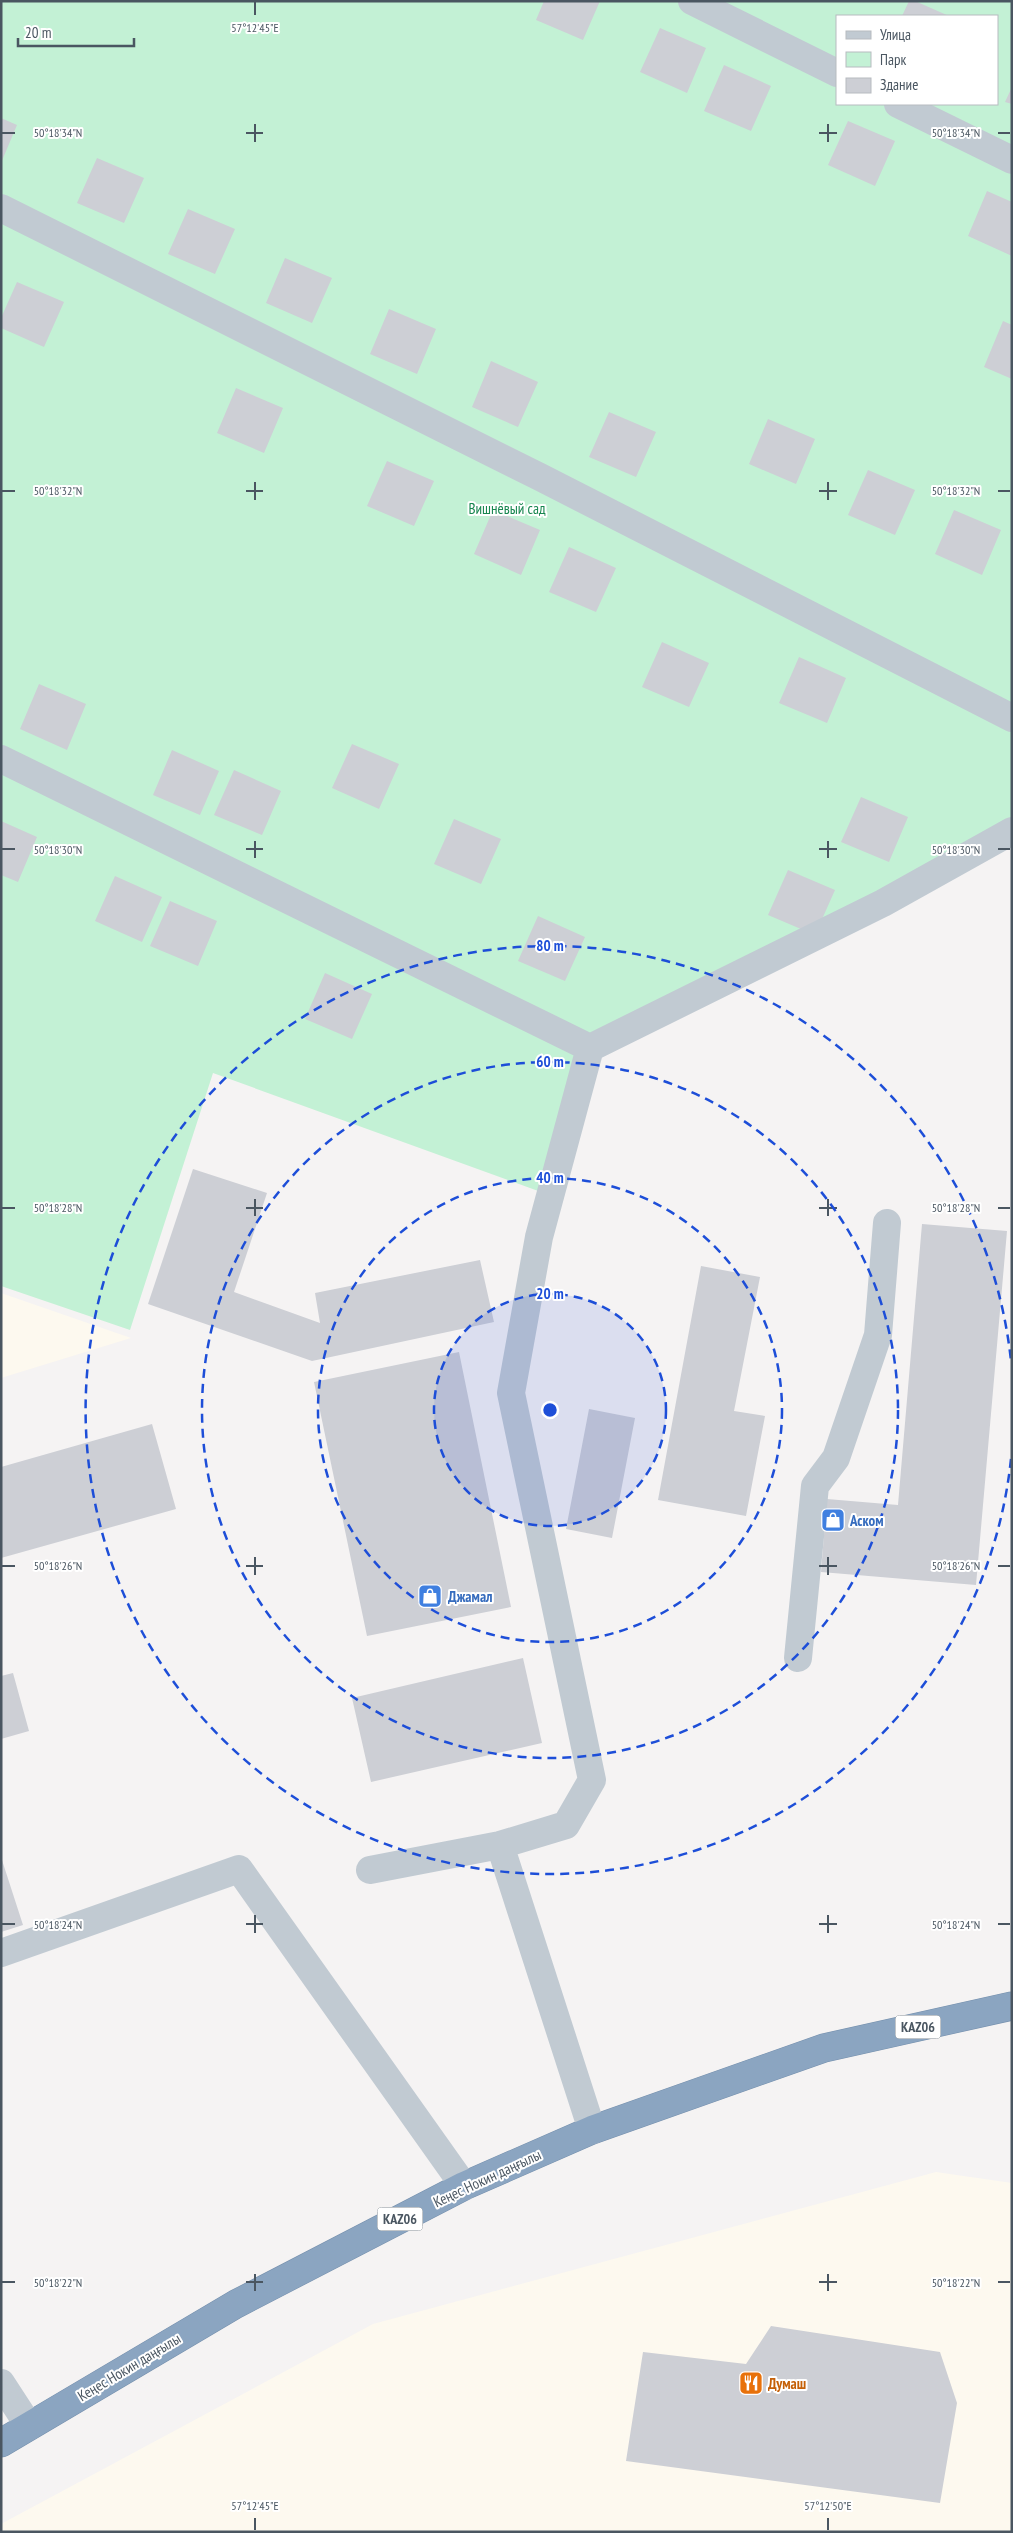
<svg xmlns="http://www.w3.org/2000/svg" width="1013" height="2533" viewBox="0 0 1013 2533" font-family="'PT Sans Narrow',sans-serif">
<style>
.commercial{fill:#fdf9ef}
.green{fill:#c3f1d5;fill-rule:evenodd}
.building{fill:#cdcfd5}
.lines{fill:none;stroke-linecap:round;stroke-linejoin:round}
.highway-casing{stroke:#7690ad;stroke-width:29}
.minor{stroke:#c1cad2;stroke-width:28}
.highway{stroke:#8ba5c1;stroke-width:28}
.ticks{fill:none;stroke:#4a5661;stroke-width:2}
.ring{fill:none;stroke:#1d4ed8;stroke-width:2.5;stroke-dasharray:9 6}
.labels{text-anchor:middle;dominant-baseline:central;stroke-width:4;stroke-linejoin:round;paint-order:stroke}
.shield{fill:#fff;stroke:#808990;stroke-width:1}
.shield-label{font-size:14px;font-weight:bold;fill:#4a5661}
.park-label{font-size:15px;fill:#17864f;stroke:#fff}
.shop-label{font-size:15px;font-weight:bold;fill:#366cbe;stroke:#fff;text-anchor:start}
.street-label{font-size:15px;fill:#4a5661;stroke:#fff}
.food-label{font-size:15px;font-weight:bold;fill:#c56008;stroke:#fff;text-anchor:start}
.ticks-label{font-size:12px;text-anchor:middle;fill:#4a5661;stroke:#fff;stroke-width:4;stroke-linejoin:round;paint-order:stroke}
.centre{fill:#1d4ed8;stroke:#fff;stroke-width:2.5}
.ring-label{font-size:15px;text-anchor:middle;font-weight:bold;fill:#1d4ed8;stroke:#fff;stroke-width:4;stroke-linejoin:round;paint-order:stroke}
</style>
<rect width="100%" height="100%" fill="#f5f3f3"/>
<!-- commercial -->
<path class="commercial" d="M1 1293 131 1338 1 1378Z
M936 2172 1012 2183V2532H1V2524L373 2324Z"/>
<!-- green -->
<path class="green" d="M1 1H1012V846L600 1050 563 1200 213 1073 130 1330 1 1286ZM837 16H997V104H837Z"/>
<!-- building -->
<path class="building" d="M544 1H600L583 40 536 20Z
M909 1H915L949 16H902Z
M660 28 706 48 687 93 640 72Z
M724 65 771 86 751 131 704 111Z
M1012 87V104L1005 102Z
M1 118 17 125 1 163Z
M848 121 895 141 875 186 828 165Z
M97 158 144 178 124 223 77 203Z
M987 191 1012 202V256L968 236Z
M188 209 235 229 215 274 168 254Z
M285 258 332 278 312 323 266 303Z
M17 282 64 302 44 347 1 328V318Z
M389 309 436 329 417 374 370 354Z
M1003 321 1012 325V379L984 367Z
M491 361 538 382 518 427 472 407Z
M236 388 283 408 264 453 217 433Z
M609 412 656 432 636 477 589 457Z
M768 419 815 439 796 484 749 464Z
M387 461 434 481 414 526 367 506Z
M868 470 915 490 895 535 848 515Z
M493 510 540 530 521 575 474 554Z
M954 510 1001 530 982 575 935 554Z
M569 547 616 568 596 612 549 592Z
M662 642 709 663 689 707 642 687Z
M799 657 846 678 827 723 779 703Z
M39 684 86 704 67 750 20 729Z
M352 744 399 764 379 809 332 788Z
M172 750 219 771 200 815 153 795Z
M234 770 281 791 262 835 214 815Z
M861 797 908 817 889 862 841 842Z
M454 819 501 839 481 884 434 864Z
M1 821 37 837 18 882 1 875Z
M788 870 835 890 815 935 768 915Z
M115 876 162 897 142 942 95 921Z
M170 901 217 921 198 966 150 946Z
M538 916 585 937 565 981 518 961Z
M325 973 372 994 352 1039 305 1019Z
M193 1169 267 1193 234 1292 320 1323 315 1293 480 1260 494 1322 312 1361 148 1304Z
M922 1224 1007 1231 976 1585 821 1572 827 1499 898 1505Z
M701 1266 760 1277 734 1411 765 1416 746 1516 658 1500Z
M459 1352 511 1607 367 1636 314 1382Z
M589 1409 635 1418 612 1538 566 1529Z
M152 1424 176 1509 1 1558V1467Z
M523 1658 542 1743 371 1782 352 1698Z
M13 1673 29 1731 1 1739V1676Z
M1 1857 23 1925 1 1932Z
M771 2326 940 2352 957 2403 940 2503 626 2461 643 2352 746 2364Z"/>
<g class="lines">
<!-- highway casing -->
<g class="highway-casing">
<path id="highway" d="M1 2443 236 2304 464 2186 592 2130 824 2048 1012 2006"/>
</g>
<!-- minor -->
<path class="minor" d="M692 1 837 73
M898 104 1012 160
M1 208 540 477 1012 718
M1 759 590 1048
M798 1658 815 1486 836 1458 878 1335 887 1223
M370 1870 500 1845
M1 1953 239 1869 464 2186
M592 2130 500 1845 566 1825 592 1780 511 1393 539 1237 590 1048 883 903 1012 831
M1 2383 29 2426"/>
<!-- highway -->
<use href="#highway" class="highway"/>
</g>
<!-- ticks -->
<path class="ticks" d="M255 2V15M255 124V142M828 124V142M2 133H15M246 133H263M819 133H837M998 133H1010M255 482V500M828 482V500M2 491H15M246 491H263M819 491H837M998 491H1010M255 841V858M828 841V858M2 849H15M246 849H263M819 849H837M998 849H1010M255 1199V1216M828 1199V1216M2 1208H15M246 1208H263M819 1208H837M998 1208H1010M255 1557V1575M828 1557V1575M2 1566H15M246 1566H263M819 1566H837M998 1566H1010M255 1915V1933M828 1915V1933M2 1924H15M246 1924H263M819 1924H837M998 1924H1010M255 2274V2291M828 2274V2291M2 2282H15M246 2282H263M819 2282H837M998 2282H1010M255 2518V2530M828 2518V2530"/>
<!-- distance rings -->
<circle cx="550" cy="1410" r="116" fill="#1d4ed8" fill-opacity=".12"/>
<g class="ring">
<circle cx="550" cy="1410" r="116"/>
<circle cx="550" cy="1410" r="232"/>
<circle cx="550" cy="1410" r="348"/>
<path d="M1011 1459A464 464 0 1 1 1011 1361"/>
</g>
<!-- icons -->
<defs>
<g id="shop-square" transform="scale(1.25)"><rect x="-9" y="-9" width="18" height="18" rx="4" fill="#3f7fe0" stroke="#fff"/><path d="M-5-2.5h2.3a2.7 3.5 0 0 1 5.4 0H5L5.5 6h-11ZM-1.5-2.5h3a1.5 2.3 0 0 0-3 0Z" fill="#fff"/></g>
<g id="restaurant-square" transform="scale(1.25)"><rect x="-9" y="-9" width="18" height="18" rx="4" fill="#e8710a" stroke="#fff"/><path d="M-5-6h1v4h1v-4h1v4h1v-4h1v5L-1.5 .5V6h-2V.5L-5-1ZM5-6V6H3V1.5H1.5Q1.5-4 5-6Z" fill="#fff"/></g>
</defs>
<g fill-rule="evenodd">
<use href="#shop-square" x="833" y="1520"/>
<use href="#shop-square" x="430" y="1596"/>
<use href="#restaurant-square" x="751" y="2383"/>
</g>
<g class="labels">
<!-- shield labels -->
<g class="shield">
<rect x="895.5" y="2015.5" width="45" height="23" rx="4"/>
<rect x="377.5" y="2207.5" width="45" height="23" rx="4"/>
</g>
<g class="shield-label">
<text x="918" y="2027">KАZ06</text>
<text x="400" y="2219">KАZ06</text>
</g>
<!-- park labels -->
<g class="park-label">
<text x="507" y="508">Вишнёвый сад</text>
</g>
<!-- shop labels -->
<g class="shop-label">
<text x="850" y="1520">Аском</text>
<text x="448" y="1596">Джамал</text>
</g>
<!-- street labels -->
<g class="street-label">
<text transform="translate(487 2178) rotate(-25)">Кеңес Нокин даңғылы</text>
<text transform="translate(129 2367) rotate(-31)">Кеңес Нокин даңғылы</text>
</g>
<!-- food labels -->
<g class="food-label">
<text x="768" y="2383">Думаш</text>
</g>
</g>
<g class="ticks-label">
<text x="255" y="32">57°12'45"E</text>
<text x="58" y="137">50°18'34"N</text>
<text x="956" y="137">50°18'34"N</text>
<text x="58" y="495">50°18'32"N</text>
<text x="956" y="495">50°18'32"N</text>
<text x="58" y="854">50°18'30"N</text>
<text x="956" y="854">50°18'30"N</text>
<text x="58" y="1212">50°18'28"N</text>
<text x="956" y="1212">50°18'28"N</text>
<text x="58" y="1570">50°18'26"N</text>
<text x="956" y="1570">50°18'26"N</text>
<text x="58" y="1929">50°18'24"N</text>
<text x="956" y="1929">50°18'24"N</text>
<text x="58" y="2287">50°18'22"N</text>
<text x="956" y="2287">50°18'22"N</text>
<text x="255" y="2510">57°12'45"E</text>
<text x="828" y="2510">57°12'50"E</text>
</g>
<circle cx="550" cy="1410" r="8" class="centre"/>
<g class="ring-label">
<text x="550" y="951">80 m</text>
<text x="550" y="1067">60 m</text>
<text x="550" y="1183">40 m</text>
<text x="550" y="1299">20 m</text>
</g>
<!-- border -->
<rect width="1013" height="2533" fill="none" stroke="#4a5661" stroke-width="5"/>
<!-- legend -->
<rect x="836" y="15" width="162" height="90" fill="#ffffff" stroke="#b7bbc0"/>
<rect x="846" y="31" width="25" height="8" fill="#c1cad2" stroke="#b7bbc0"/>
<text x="880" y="40" font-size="15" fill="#4a5661">Улица</text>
<rect x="846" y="52" width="25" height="15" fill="#c3f1d5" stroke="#b7bbc0"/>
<text x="880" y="65" font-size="15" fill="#4a5661">Парк</text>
<rect x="846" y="78" width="25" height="15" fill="#cdcfd5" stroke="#b7bbc0"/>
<text x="880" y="90" font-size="15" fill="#4a5661">Здание</text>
<!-- scale -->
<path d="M18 38v8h116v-8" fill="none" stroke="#4a5661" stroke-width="2.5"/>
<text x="25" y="38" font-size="15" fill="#4a5661" stroke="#ffffff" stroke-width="4" paint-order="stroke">20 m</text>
</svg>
